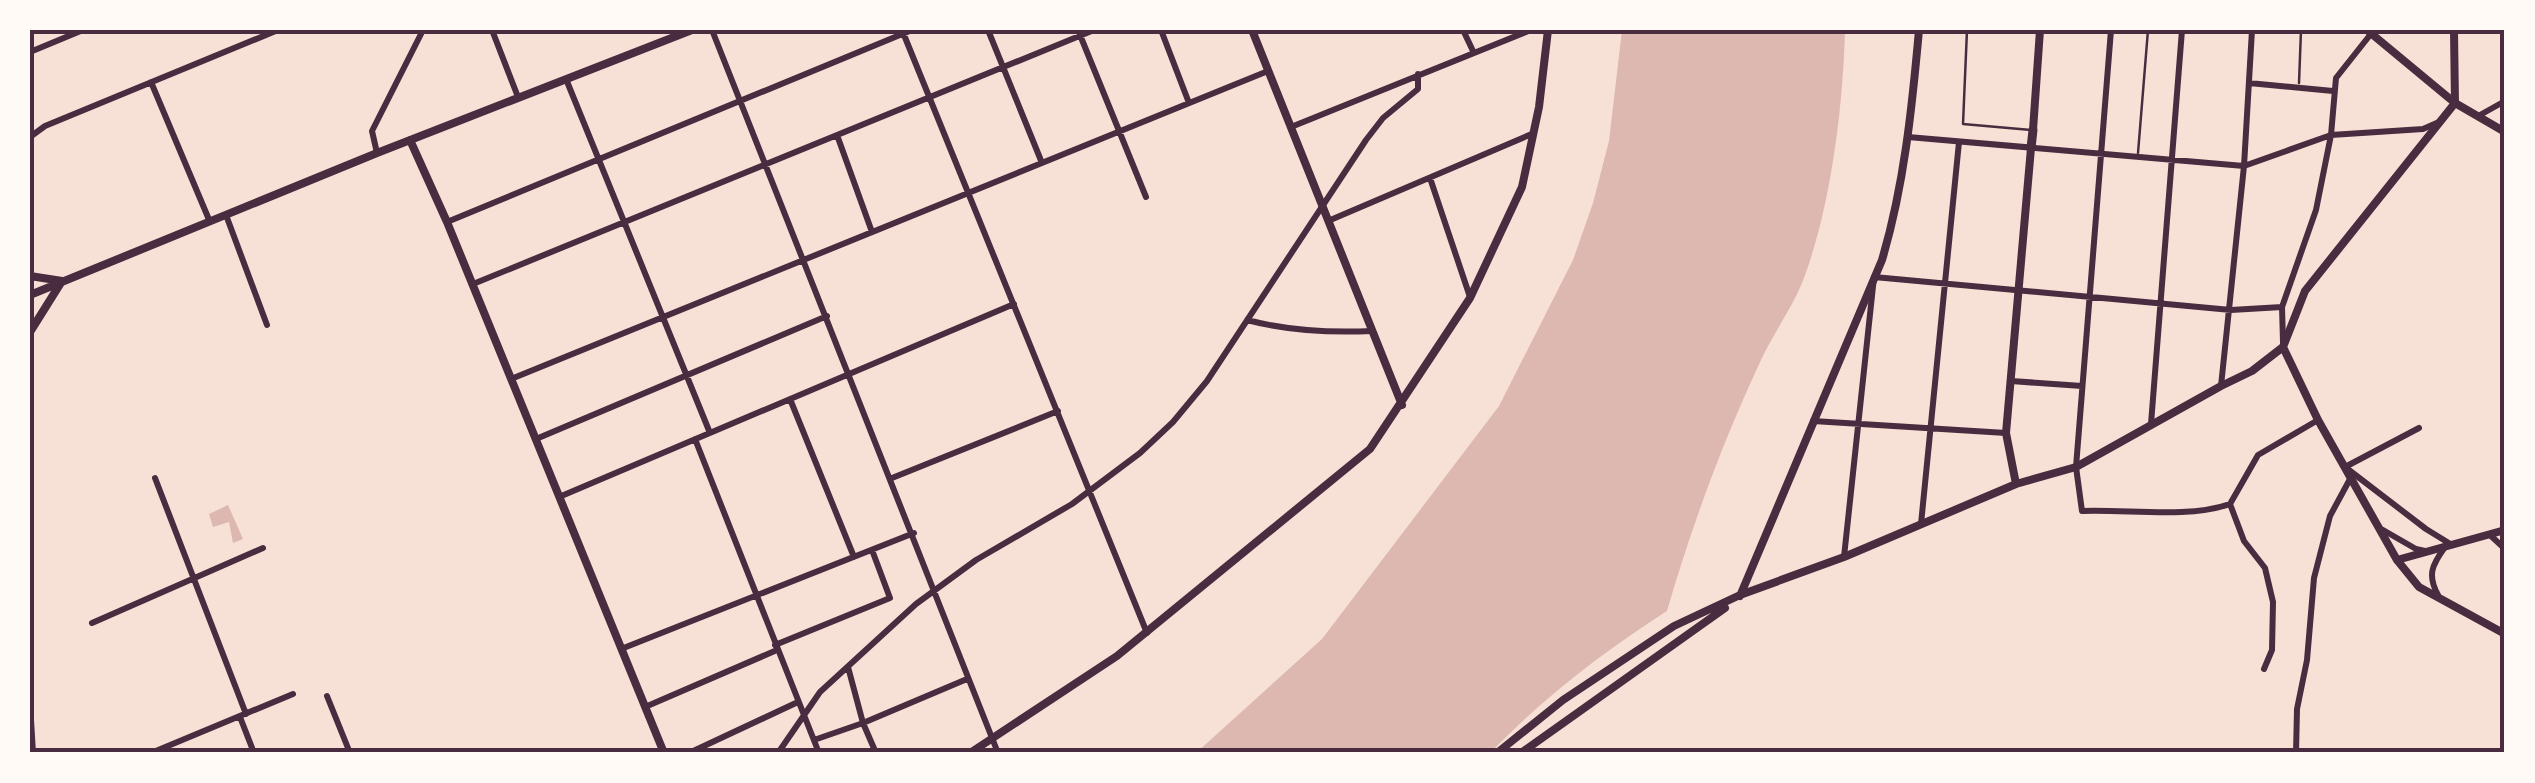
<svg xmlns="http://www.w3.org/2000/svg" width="2535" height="783" viewBox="0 0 2535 783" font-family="'Nunito Sans',sans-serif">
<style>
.water{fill:#dcb8b0}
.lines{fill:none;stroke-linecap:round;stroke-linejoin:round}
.service{stroke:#4a2c40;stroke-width:2.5}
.minor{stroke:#4a2c40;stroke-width:6}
.tertiary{stroke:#4a2c40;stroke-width:8}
.secondary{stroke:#4a2c40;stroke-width:9}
.neatline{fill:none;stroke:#4a2c40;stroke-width:4}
</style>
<rect width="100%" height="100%" fill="#f7e1d7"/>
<!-- water -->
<path class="water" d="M1622 30H1845C1843 108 1831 205 1804 278 1793 307 1774 332 1761 360 1723 441 1692 525 1667 611 1602 653 1544 697 1490 753H1196L1322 639 1499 406 1573 260 1593 203 1609 141Z
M228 505 243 539 233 543 229 522 213 527 209 514Z"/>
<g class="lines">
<!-- service -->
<path class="service" d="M1967 30 1963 124 2031 130
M2299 83 2301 30
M2138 153 2148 30"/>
<!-- minor -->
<path class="minor" d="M492 30 518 97
M712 30 998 753
M902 30 1147 633
M988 30 1042 163
M1078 30 1146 197
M1161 30 1189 103
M1463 30 1473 51
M2111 30 2076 467 2082 511C2128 509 2186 519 2230 504
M30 52 83 30
M566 79 710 433
M151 82 210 222
M2249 83 2333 91
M2480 115 2505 101
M1291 127 1531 30
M837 135 872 232
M30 137 45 126 278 30
M1908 137 2244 166 2331 135 2423 129 2439 122
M377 153 372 131 423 30
M1430 178 1470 297
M226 215 267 325
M1328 221 1534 133
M447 222 912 30
M473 284 1094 30
M1247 320C1289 331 1329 333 1372 331
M2283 342 2282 307 2316 210 2331 135 2336 78 2374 30
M511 379 1268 71
M2011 381 2082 386
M2221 386 2244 166 2252 30
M790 399 854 557
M1813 421 2006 433
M2151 424 2182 30
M2419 428 2345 467 2426 529 2452 545
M536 439 827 316
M695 439 819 753
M155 478 246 714
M892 478 1058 411
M559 497 1014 304
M2230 504 2244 541 2265 568 2273 602 2272 650 2264 669
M2230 504 2258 455 2318 420
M1921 524 1959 142
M2383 530 2416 549 2425 551
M2490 535 2505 549
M1844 557 1874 277 2231 310 2282 307
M2438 595C2427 575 2432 565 2445 547
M92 623 263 548
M775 645 890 598 872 550
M621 649 914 533
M848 667 863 723 876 753
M327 696 350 753
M645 707 777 650
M240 717 254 753
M814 740 863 723 967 679
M151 753 293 694
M689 753 798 702
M778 753 820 692 916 604 976 560 1072 504 1140 453 1173 422 1207 381 1366 140 1383 118 1418 89V74
M2296 753 2297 709 2307 660 2314 578 2330 516 2350 479"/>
<!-- tertiary -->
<path class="tertiary" d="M1252 30 1402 405
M2367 30 2455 103 2505 132
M2033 130 2040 30
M410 140 447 222 664 753
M30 276 62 281 30 332
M30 295 377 153 692 30
M2283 347 2318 420 2397 560 2419 587 2505 634
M2016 484 2006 433 2031 148
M2397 560 2505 530
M1740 596 1882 260C1904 186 1912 108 1919 30
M30 720 32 753
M970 753 1117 656 1370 449 1470 298 1522 187 1539 107 1548 30
M1497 753 1563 700 1674 626 1740 595 1844 557 2016 484 2076 467 2221 386 2252 371 2283 347 2305 291 2455 103 2454 30
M1521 753 1725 608"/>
<!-- secondary -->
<path class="secondary" d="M2031 148 2033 130"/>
</g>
<!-- border -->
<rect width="2535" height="783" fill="none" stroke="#fffaf5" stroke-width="65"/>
<rect x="32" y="32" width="2470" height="718" class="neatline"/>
</svg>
